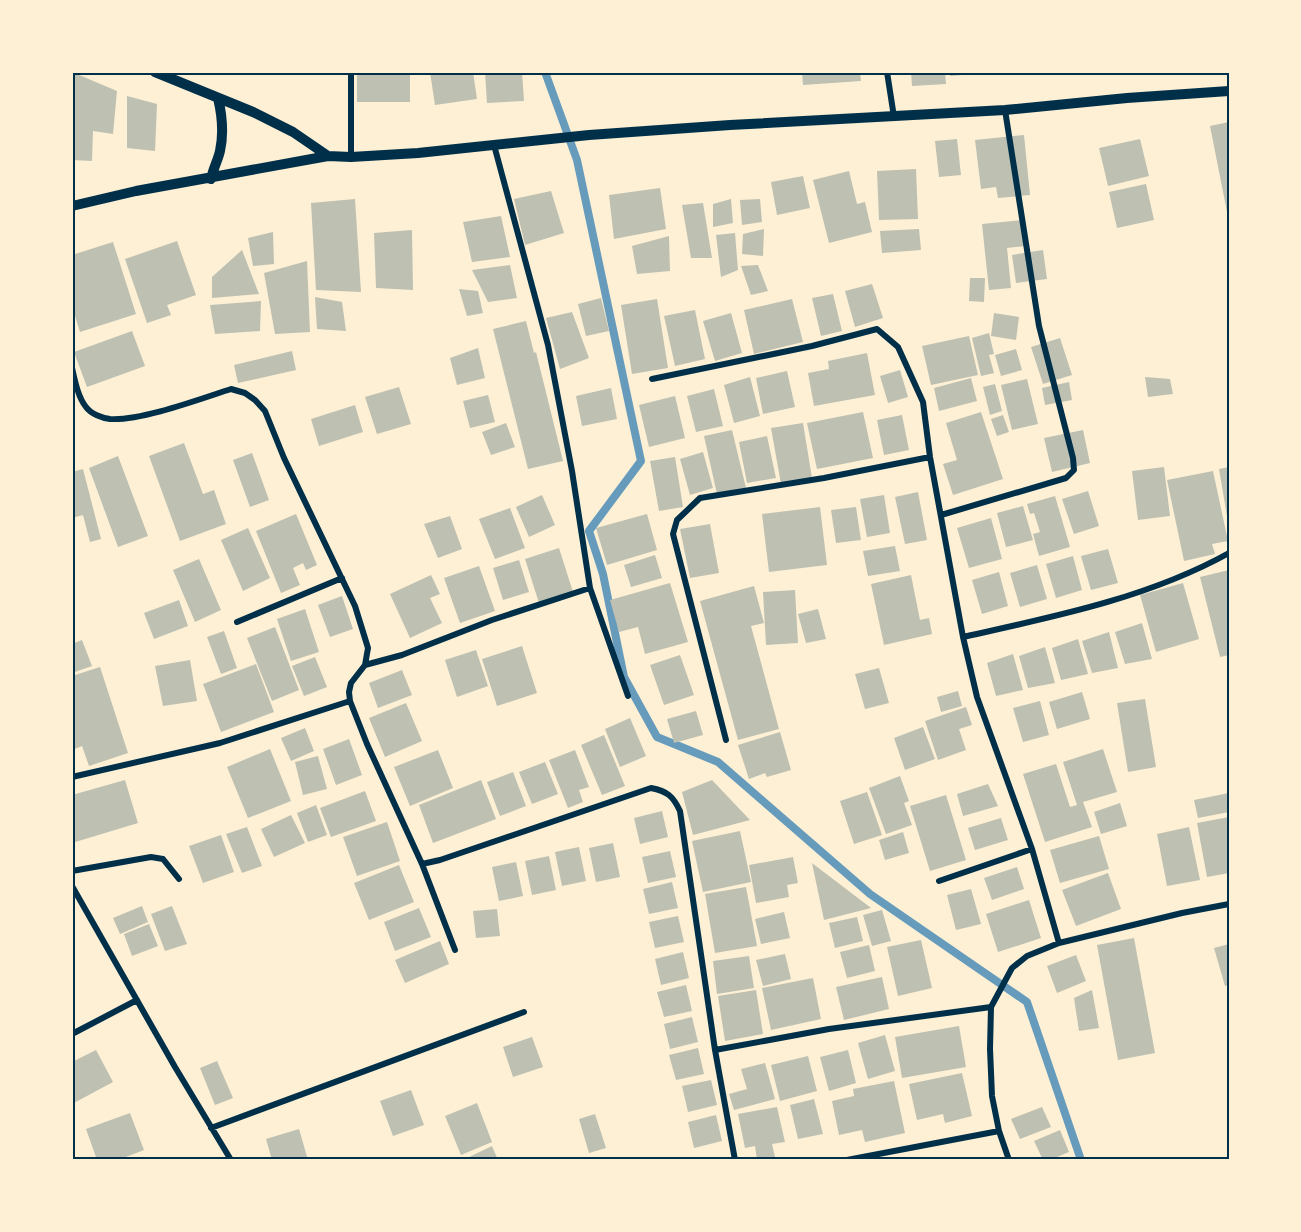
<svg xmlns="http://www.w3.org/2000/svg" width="1301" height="1232" viewBox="0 0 1301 1232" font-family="Ubuntu,sans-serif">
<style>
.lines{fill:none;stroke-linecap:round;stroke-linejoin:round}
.stream{stroke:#669bbc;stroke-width:8}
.building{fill:#bec0b2}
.minor{stroke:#003049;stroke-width:6}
.tertiary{stroke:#003049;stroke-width:10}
.neatline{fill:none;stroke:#003049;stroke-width:2}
</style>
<rect width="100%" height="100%" fill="#fdf0d5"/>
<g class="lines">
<!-- stream -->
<path class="stream" d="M545 72 577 160 641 461 589 531 603 574 624 677 657 737 718 762 870 894 1027 1002 1081 1160"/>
</g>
<!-- building -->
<path class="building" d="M72 72 117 91 113 134 93 131 92 161 72 160Z
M357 72H410V102H357Z
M430 72H473L477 99 435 105Z
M485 72H522L524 101 487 103Z
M802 72H860L861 81 803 85Z
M911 72H945L946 84 912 86Z
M950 72H973L974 74 950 76Z
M127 96 157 104 155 151 127 148Z
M1229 122V217H1228L1210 126Z
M1024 135 1030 195 998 198 996 187 981 189 975 140Z
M957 139 961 175 939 177 935 141Z
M1140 139 1149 176 1108 186 1099 148Z
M916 169 918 219 879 220 877 171Z
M849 171 857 204 865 202 872 232 829 243 813 180Z
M803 176 810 208 777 215 771 182Z
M1146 184 1154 220 1117 228 1109 192Z
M660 188 666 229 614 239 609 195Z
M551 191 564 233 525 245 514 199Z
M355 199 361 292 316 290 311 203Z
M731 199 733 223 713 227V204Z
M760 199 762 222 742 225 740 200Z
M703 203 712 258H691L682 205Z
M501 216 510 257 472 262 463 222Z
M1023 220 1026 246 1007 248 1011 288 989 290 982 224Z
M764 229 763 256 742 254 743 234Z
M919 229 921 250 882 253 880 231Z
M412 230 413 290 376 288 374 233Z
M273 232 274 264 253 266 248 238Z
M735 233 738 270 721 277 716 235Z
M669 236 670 271 637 274 632 246Z
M177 241 196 295 167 305 171 315 147 323 125 259Z
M113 242 136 314 80 332 72 306V255Z
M242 250 259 294 212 298V277Z
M1043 250 1047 279 1016 283 1012 255Z
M307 261 310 332 275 334 264 273Z
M510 265 517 298 488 302 472 270Z
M758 265 768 291 751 295 741 266Z
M970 278H985L984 302 969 301Z
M872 284 883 318 855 327 845 291Z
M459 289 478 291 483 313 467 316Z
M833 294 842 331 821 336 812 298Z
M315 297 342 302 346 331 317 329Z
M601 298 609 331 586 336 578 304Z
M657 299 668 368 632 374 621 305Z
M792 299 803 342 754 354 744 310Z
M261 301 260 331 215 334 210 305Z
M695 310 705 359 675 366 664 316Z
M572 312 589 358 560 369 546 318Z
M731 313 742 353 715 361 703 321Z
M994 313 1019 317 1016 340 991 336Z
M526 321 534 353 536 352 563 461 528 469 493 329Z
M132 331 145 366 87 387 74 352Z
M989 333 994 354 989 355 994 373 981 376 972 338Z
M969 336 978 375 931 385 922 346Z
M1060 338 1072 375 1043 384 1031 347Z
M478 348 485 378 457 385 450 358Z
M1016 349 1022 370 1001 376 995 355Z
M292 351 296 370 238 383 234 365Z
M867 353 875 395 814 406 808 373 829 369 828 361Z
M900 370 908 397 888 403 880 376Z
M787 371 795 407 763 414 756 378Z
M750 377 760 416 734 423 724 385Z
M1145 377 1170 379 1173 394 1148 397Z
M971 378 977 401 939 411 934 388Z
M1027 379 1038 424 1012 430 1001 385Z
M1069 382 1072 400 1045 405 1042 388Z
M995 384 1002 411 990 415 983 387Z
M399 387 411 424 377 434 365 397Z
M611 388 617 419 582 426 576 396Z
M714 389 723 426 696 432 687 396Z
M488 395 495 422 470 428 463 401Z
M675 396 685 438 649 447 639 405Z
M355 405 363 432 319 446 311 419Z
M863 412 873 458 817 469 807 423Z
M981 412 1003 479 953 495 943 464 957 460 946 423Z
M902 415 909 450 884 455 877 420Z
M1003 415 1009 432 997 436 991 419Z
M506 423 515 447 491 455 482 432Z
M803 423 812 478 781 484 771 428Z
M732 430 746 488 717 494 704 436Z
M1083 430 1090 463 1052 472 1044 438Z
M767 436 776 478 747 483 739 442Z
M184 443 203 494 214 490 226 524 180 541 149 456Z
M703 452 713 488 690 495 680 459Z
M252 453 269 500 250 507 233 460Z
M118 456 148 536 118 547 89 468Z
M675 457 683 507 659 511 650 461Z
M1164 467 1170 516 1138 520 1132 471Z
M1229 467V522H1228L1219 469Z
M83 469 101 539 90 542 83 515 72 518V472Z
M1213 471 1228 541 1212 544 1215 554 1184 561 1167 480Z
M1088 491 1099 526 1074 534 1062 499Z
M918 492 927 540 905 544 895 497Z
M542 495 555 525 529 537 516 507Z
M884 495 890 533 867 537 860 499Z
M1055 496 1070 547 1039 556 1033 534 1040 532 1034 513 1030 514 1027 504Z
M1023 506 1033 540 1006 547 997 513Z
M820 507 827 565 769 572 762 514Z
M856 507 861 540 836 543 831 510Z
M510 508 525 548 495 559 479 519Z
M296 514 317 565 306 570 303 563 293 568 300 585 281 593 256 531Z
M647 514 657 550 607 565 596 528Z
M450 516 462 549 438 558 424 524Z
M991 518 1002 559 969 568 957 528Z
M710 524 719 573 690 578 680 529Z
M248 528 270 578 243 591 221 540Z
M895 546 900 571 868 576 863 551Z
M559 548 573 592 539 603 525 559Z
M1108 549 1118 583 1091 590 1081 556Z
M655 555 662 578 631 587 624 565Z
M1073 556 1082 590 1056 598 1046 564Z
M199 559 221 610 195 622 173 570Z
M519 560 529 592 503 600 493 568Z
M1037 565 1047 599 1020 607 1010 573Z
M479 566 495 611 460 623 444 578Z
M1229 570V655L1220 657 1200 577Z
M999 572 1008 606 982 614 972 580Z
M431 575 440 594 430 598 442 623 410 638 390 594Z
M911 575 920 620 929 618 932 634 884 645 871 584Z
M670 583 688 642 645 654 638 627 619 632 610 600Z
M1183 583 1199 639 1156 652 1140 595Z
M754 586 764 623 751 626 779 729 738 740 700 601Z
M795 590 798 643 766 645 763 592Z
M342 596 353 629 330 637 318 605Z
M179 600 188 626 154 639 144 613Z
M305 609 319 652 291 661 277 619Z
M818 609 826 639 806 643 798 614Z
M1142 623 1152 659 1125 664 1115 632Z
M275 627 299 690 272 701 247 638Z
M224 631 237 668 221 674 207 637Z
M1109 632 1118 668 1092 673 1082 641Z
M1078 639 1088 674 1061 680 1052 648Z
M82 640 92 666 72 673V644Z
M522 646 537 693 497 706 482 659Z
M1045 647 1055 683 1028 688 1019 656Z
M476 650 488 686 457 697 445 660Z
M1013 654 1023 690 996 696 987 663Z
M680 655 694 695 664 705 650 665Z
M315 657 327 687 304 696 292 666Z
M190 660 197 701 163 706 155 666Z
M256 664 274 712 221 732 203 684Z
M100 667 128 753 89 766 82 746 72 750V676Z
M879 668 889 703 865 709 855 674Z
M402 670 412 695 378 708 369 683Z
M958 691 962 706 941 712 937 697Z
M1082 692 1090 719 1057 729 1049 702Z
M1145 699 1156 767 1128 772 1117 703Z
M1040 701 1049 735 1023 742 1013 708Z
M406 703 422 741 385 757 369 718Z
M966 707 972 725 959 729 966 750 938 760 925 721Z
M696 711 703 735 674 743 667 719Z
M630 718 646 756 620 767 605 729Z
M923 727 935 759 905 770 894 738Z
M305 728 314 751 291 761 281 738Z
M780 732 791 770 767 777 765 773 749 779 738 745Z
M604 735 625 786 602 795 581 745Z
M349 739 362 775 336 785 323 749Z
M270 749 291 801 248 818 227 767Z
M1103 749 1117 792 1083 802 1092 827 1045 842 1023 774 1056 764 1070 807 1077 805 1063 762Z
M438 750 453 788 410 806 394 767Z
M575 750 589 787 579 790 583 802 568 808 549 760Z
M318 756 327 789 303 795 295 762Z
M545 762 558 794 532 804 519 772Z
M513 772 526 806 500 816 487 782Z
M900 776 909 801 904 803 912 825 886 834 869 788Z
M125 780 138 823 72 843V795Z
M481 780 496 819 433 843 419 805Z
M712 780 750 820 693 835 682 792Z
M988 784 998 806 963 816 957 794Z
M365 791 376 821 331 837 320 808Z
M867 792 882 835 854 844 840 801Z
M1229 793V812L1198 818 1194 800Z
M946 795 966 860 930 871 910 806Z
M1120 803 1127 826 1101 834 1094 812Z
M316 805 327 835 308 842 297 813Z
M662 811 668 837 640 844 634 818Z
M291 815 305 843 274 857 261 829Z
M1229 817V873L1207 877 1197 823Z
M1001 818 1008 840 975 850 968 828Z
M387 822 400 861 357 876 343 837Z
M247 827 262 866 242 873 226 834Z
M1189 827 1200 880 1167 886 1157 834Z
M740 831 751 882 703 892 692 841Z
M903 832 909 853 885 860 879 840Z
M221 835 234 872 203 883 189 846Z
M1099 836 1109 869 1060 883 1050 850Z
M613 843 620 877 596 882 589 848Z
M579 847 586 881 562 886 555 852Z
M670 851 676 877 648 883 642 857Z
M549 856 556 890 532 895 525 861Z
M793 857 798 883 787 885 789 897 756 903 749 865Z
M516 862 523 896 499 901 492 867Z
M812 863 871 908 824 920Z
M399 865 414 902 369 920 354 883Z
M1017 867 1024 889 992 900 984 878Z
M1108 873 1121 909 1076 926 1062 890Z
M672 882 678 908 649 914 643 889Z
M746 887 757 946 715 953 705 894Z
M971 889 981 924 956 930 947 895Z
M1029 900 1041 938 998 952 986 914Z
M142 906 148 922 120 934 113 918Z
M172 906 187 944 165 951 151 914Z
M419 908 431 937 395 951 384 922Z
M497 909 500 936 476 938 473 911Z
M882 910 891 941 872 946 863 915Z
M784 912 790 938 761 944 755 919Z
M678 916 684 942 655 948 649 922Z
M857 917 863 941 835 948 829 923Z
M149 924 158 946 132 956 124 934Z
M1134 938 1155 1053 1118 1060 1097 945Z
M921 940 932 988 898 996 887 947Z
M440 941 449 964 405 983 395 960Z
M1229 944V985L1225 986 1214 948Z
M869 945 875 971 847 978 840 952Z
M683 952 689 978 661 985 655 959Z
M785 954 791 979 763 986 756 960Z
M1076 955 1086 981 1057 993 1047 966Z
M749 956 754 988 717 994 713 961Z
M882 977 889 1009 844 1020 836 987Z
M813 978 821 1019 771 1030 762 988Z
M686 985 692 1011 664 1017 657 992Z
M756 990 763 1034 725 1041 718 996Z
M1092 990 1099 1028 1079 1031 1074 998Z
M692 1017 698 1042 670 1049 664 1024Z
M959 1026 966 1067 902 1078 895 1037Z
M885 1035 895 1071 868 1079 858 1043Z
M532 1037 543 1067 513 1077 503 1047Z
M698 1048 704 1074 676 1080 669 1055Z
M96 1050 113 1082 72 1104V1062Z
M848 1050 856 1083 829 1091 820 1057Z
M808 1056 817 1091 780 1101 771 1065Z
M217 1061 233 1098 215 1105 200 1068Z
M765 1063 775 1099 734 1110 729 1094 747 1089 741 1069Z
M962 1073 972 1116 945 1123 943 1114 917 1120 909 1084Z
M711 1080 717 1105 688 1112 682 1086Z
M894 1081 905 1133 865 1142 862 1130 839 1135 832 1101 854 1096 853 1089Z
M411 1090 424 1125 393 1136 380 1101Z
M814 1099 823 1134 798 1139 790 1105Z
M477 1103 492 1142 461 1155 445 1116Z
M777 1107 785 1142 772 1144 775 1157 757 1160 755 1146 745 1148 738 1114Z
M1042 1107 1051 1127 1020 1139 1011 1119Z
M130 1113 144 1150 118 1160H97L86 1129Z
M595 1114 606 1148 589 1153 579 1119Z
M716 1115 722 1141 694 1148 688 1122Z
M299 1129 308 1160H272L266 1139Z
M1060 1130 1069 1152 1050 1160H1043L1034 1141Z
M492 1146 498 1160H463Z"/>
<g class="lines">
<!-- minor -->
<path class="minor" d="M887 72 894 117
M494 145 548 345 572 471 590 588 628 696
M351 157V72
M72 368C75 381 78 397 86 407 91 414 102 418 110 419 141 421 200 399 231 389L245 393 255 400 265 411 284 458 355 606 368 648 365 665 351 683 349 692 350 701 367 744 422 864 440 860 651 788C667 791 673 796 680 811L715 1050 735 1160
M652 379 812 346 877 329 898 347 923 402 930 457 963 637 977 697 1032 849 1059 943
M941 515 1066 478 1074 470 1073 458 1039 326 1005 110
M237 622 342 578
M963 637C1053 617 1148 598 1229 553
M365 665 402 655 492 620 590 588
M726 740 673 534 677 520 700 498 824 478 930 457
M72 777 220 743 350 701
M422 864 455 950
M72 871 151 857 163 859 179 879
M939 881 1032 849
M72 886 175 1067 231 1160
M72 1034 137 1000
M715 1050 829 1029 991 1007
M211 1128 524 1012
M999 1131 1009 1160
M847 1160 999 1131 992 1096 990 1049 991 1007 1012 968 1027 956 1059 943 1182 913 1229 904"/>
<!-- tertiary -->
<path class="tertiary" d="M155 72 253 112 293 132 328 156 351 157 418 153 589 135 730 125 1005 110 1127 98 1229 91
M211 179C213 169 218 160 220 151 224 133 222 115 218 98
M72 206 136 191 328 156"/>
</g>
<!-- border -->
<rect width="1301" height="1232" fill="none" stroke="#fdf0d5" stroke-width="147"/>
<rect x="74" y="74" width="1154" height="1084" class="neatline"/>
</svg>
